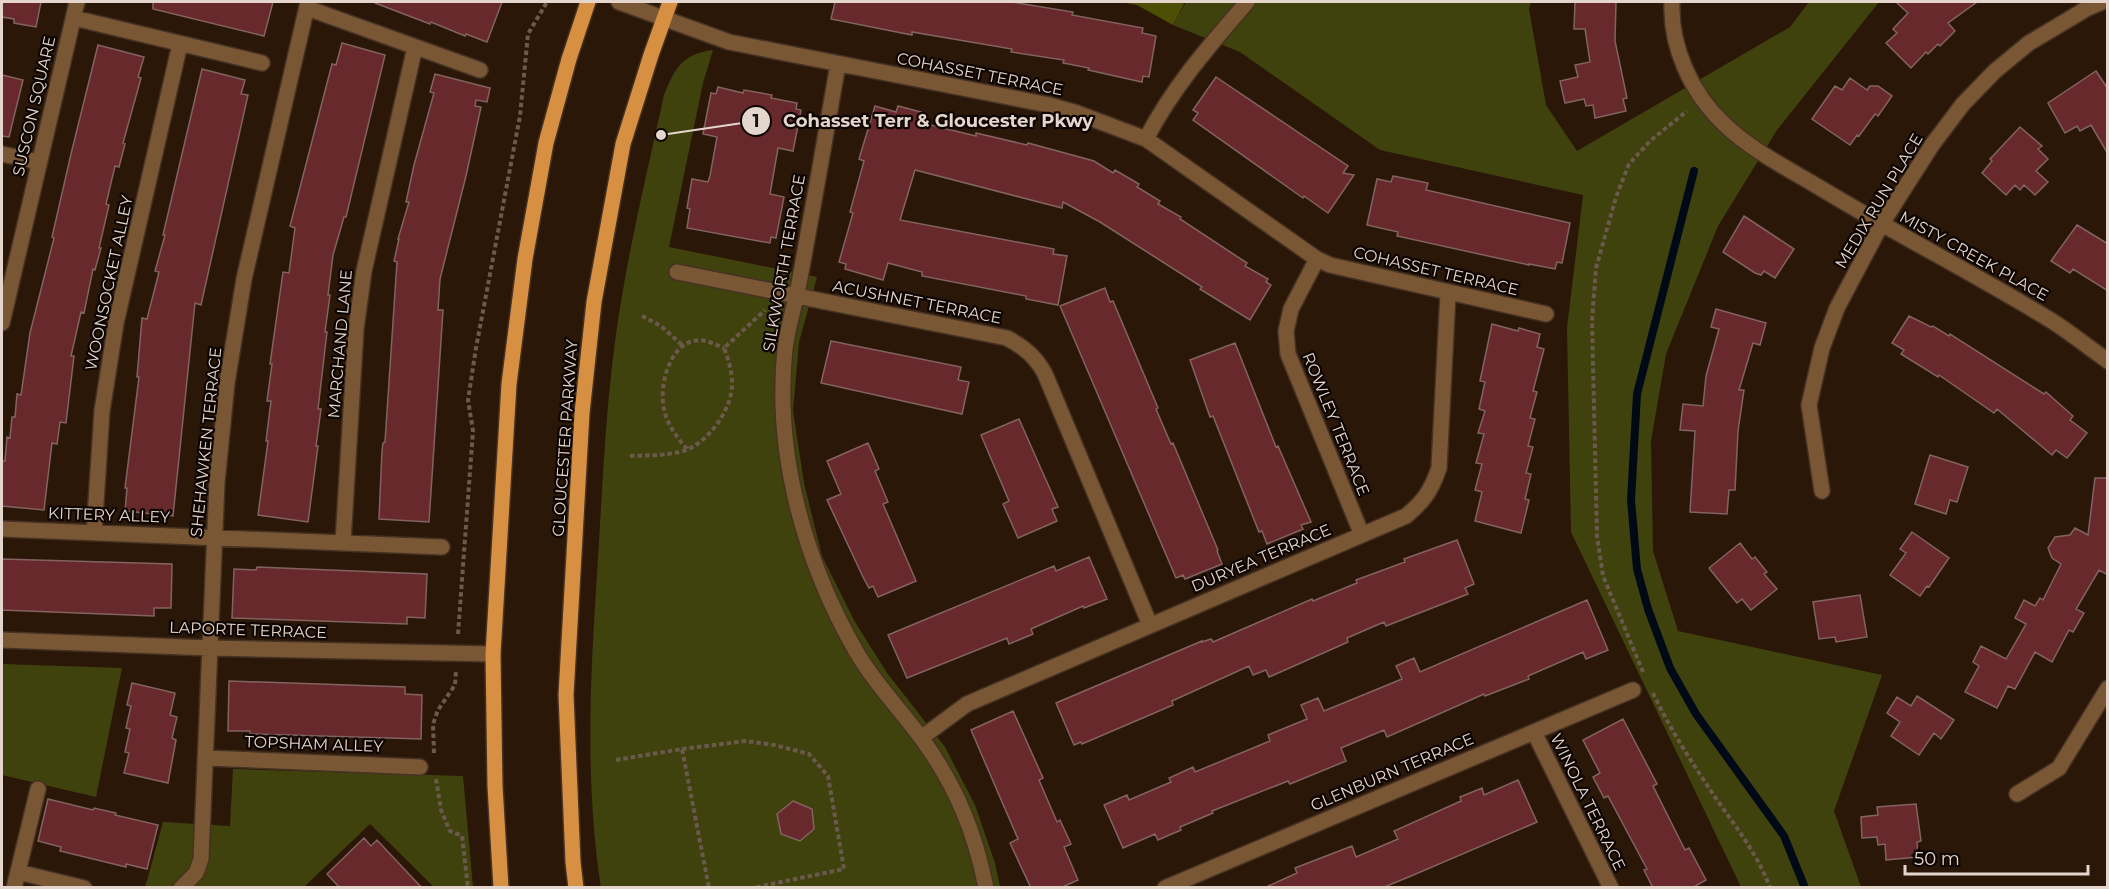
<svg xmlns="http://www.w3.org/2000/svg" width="2109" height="889" viewBox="0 0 2109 889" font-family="Montserrat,sans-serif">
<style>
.green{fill:#40420e}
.forest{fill:#4d5004}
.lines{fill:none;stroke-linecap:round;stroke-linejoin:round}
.stream{stroke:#000a16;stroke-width:8}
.building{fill:#67292b;stroke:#826362;stroke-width:1.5}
.minor-casing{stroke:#453223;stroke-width:18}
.major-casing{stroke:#453223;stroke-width:18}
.path{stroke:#6b594c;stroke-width:4;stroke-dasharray:4.5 3;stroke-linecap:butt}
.minor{stroke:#795634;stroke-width:15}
.major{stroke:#d78f42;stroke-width:15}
.labels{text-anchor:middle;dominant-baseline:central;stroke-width:4.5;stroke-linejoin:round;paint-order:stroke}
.street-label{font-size:16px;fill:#e4d6cc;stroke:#0d0502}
.leader{fill:none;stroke:#e4d6cc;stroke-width:2}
.callout-dot{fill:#e4d6cc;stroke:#0d0502;stroke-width:2}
.mark-label{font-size:18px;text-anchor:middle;font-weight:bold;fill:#111}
.callout-label{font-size:18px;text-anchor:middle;font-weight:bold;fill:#e4d6cc;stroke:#0d0502;stroke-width:4.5;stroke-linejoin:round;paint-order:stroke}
</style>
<rect width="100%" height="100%" fill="#2b1708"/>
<!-- green -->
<path class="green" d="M1186 2H1531L1529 9 1546 105 1577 151 1790 27 1809 2H1879L1777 130 1718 226 1666 354 1651 441 1653 551 1678 631 1882 675 1834 811 1861 887H1741L1571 532 1567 328 1583 195 1380 150 1240 52 1173 25Z
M713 50 703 83 669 247 817 277 799 342 793 411 804 483 822 556 855 622 887 673 945 747 975 805 995 863 1000 887 601 888C585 784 590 679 597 575 603 480 606 384 623 290 634 225 650 160 664 95 675 68 682 54 713 50Z
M2 664 122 668 96 797 2 775Z
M233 769 463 776 473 887H434L370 824 304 887 145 888 163 822 230 826Z"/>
<!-- forest -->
<path class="forest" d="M1120 2H1181L1184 4 1173 25 1137 5Z"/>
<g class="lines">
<!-- stream -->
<path class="stream" d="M1694 171 1637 394 1631 500 1637 569 1648 609 1670 668 1696 714 1784 836 1805 888"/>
</g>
<!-- building -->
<path class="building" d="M2 2H41L36 27 14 23V19L2 17Z
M153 2H273L264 36 153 9Z
M375 2H502L487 42 466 34 465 36 431 22 430 24 375 3Z
M835 2H1012L1073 12 1072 15 1143 28 1142 33 1156 36 1149 77 1143 76 1142 82 1088 70 1089 68 1063 63 1064 60 1011 52 1012 49 912 32V35L831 19Z
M1575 2H1616L1615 41 1627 98 1623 99 1626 111 1595 118 1593 105 1586 106 1584 99 1565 103 1560 81 1578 77 1575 65 1590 62 1585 29H1574Z
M1896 2H1977L1948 23 1955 31 1940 46 1938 44 1928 54 1926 52 1911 68 1886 43 1897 33 1893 29 1908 13Z
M342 43 385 55 346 217H344L333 255 328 295H330L325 332H327L318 409H321L316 446H318L308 522 258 515 268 441H266L271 401H267L272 364H270L283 272 289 273 295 228 290 226 332 64 336 65Z
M98 45 144 57 138 77 141 78 123 143 125 144 119 167 115 166 106 204 109 205 99 248H101L95 270 93 269 84 313 81 312 71 356H74L66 423 60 422 57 444 52 443 44 510 2 506V461H5L7 437 10 438 12 417H15L17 394 21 395 30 333 54 238 52 237 71 154Z
M202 69 245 80 241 94 248 95 201 305 195 303 173 516 125 511 127 488H125L139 377H137L142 318 147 319 159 272 155 271 165 235H163Z
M2096 71 2108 89V154L2091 125 2080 131 2077 126 2065 133 2048 103Z
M435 74 490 88 487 102 476 100 475 106 481 107 466 176 440 279 438 310H443L429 522 379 519 382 451 383 443 385 442 397 262 394 261 399 239H398L409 202H406L414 165 434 93 430 92Z
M2 75 23 80 9 137 2 136Z
M1216 77 1348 166 1343 173 1354 175 1328 213 1304 196 1303 198 1193 120 1198 113 1193 110Z
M1850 78 1867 90 1870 86H1878L1892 96 1878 116 1875 114 1859 136 1857 135 1850 145 1812 119 1835 86 1842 90Z
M718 87 743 93 744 90 772 95 771 98 797 103 796 109 801 110 793 151 778 148 770 194 784 197 776 238 771 237 770 243 687 228 690 209 687 208 692 179 708 182 710 176 717 137 703 134 711 93 716 94Z
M875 106 896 112 898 106 921 112 918 122 976 136V133L1027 145 1028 143 1094 161 1113 173 1115 170 1139 184 1137 187 1160 201 1158 204 1181 217 1180 219 1247 263 1245 266 1268 279 1266 282 1271 285 1250 320 1200 289 1202 287 1100 222 1063 202 1062 208 915 170 900 220 1054 249 1053 254 1067 256 1058 305 1026 299V296L922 276V272L888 263 883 280 845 269 846 264 839 262 853 213 850 212 864 161 859 159Z
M2020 127 2042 146 2038 149 2048 159 2036 171 2048 182 2035 195 2024 185 2020 190 2015 185 2006 195 1982 173 1992 161 1990 159Z
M1393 176 1428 183 1426 190 1570 223 1562 263 1557 262 1555 269 1529 264V265L1397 236 1398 232 1367 225 1377 179 1391 182Z
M1744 216 1794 249 1775 278 1764 271 1761 275 1755 273 1723 252Z
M2077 225 2108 244V291L2073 269 2070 273 2051 261Z
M1105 288 1110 302 1113 301 1158 408 1156 409 1171 444 1173 443 1218 550 1217 551 1222 564 1185 579 1183 575 1176 578 1060 306Z
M1716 309 1766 323 1760 345 1753 343 1739 390H1744L1738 431 1735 490H1729L1727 514 1690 512 1695 431 1680 430 1683 404 1703 406 1706 376 1719 329 1711 327Z
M1909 316 1931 327 1933 326 1949 336 1950 334 2044 394 2046 392 2073 416 2070 420 2087 433 2067 458 2056 450 2052 455 1997 409 1994 413 1939 375 1938 377 1901 354 1904 350 1892 343Z
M1492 324 1518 331 1519 328 1540 334 1537 347 1544 349 1533 391 1537 392 1530 418 1535 419 1528 446 1533 447 1526 473 1531 474 1525 499 1529 500 1521 533 1475 521 1482 492 1475 490 1482 464 1476 463 1484 434 1478 433 1485 411 1479 409 1485 382 1480 381Z
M831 341 961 367 958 380 969 382 962 414 821 383Z
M1235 343 1276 447 1278 446 1311 522 1301 525 1303 529 1267 544 1262 531 1259 532 1213 416 1210 417 1190 360Z
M1019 419 1058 507 1052 509 1057 521 1018 538 1003 504 1009 501 981 435Z
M868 443 879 469 875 471 888 502 883 504 916 581 878 597 873 586 869 588 863 577 827 500 841 494 827 461Z
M1930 455 1968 467 1957 502 1950 500 1946 514 1915 504Z
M2095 478H2108V575L2099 570 2076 609 2084 613 2073 632 2069 630 2052 662 2035 652 2015 689 2008 686 1997 708 1965 692 1979 666 1973 662 1981 646 2006 659 2026 624 2015 618 2024 600 2035 606 2040 598 2043 600 2061 564 2052 558 2048 548 2055 537 2070 535 2075 528 2088 535Z
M1912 532 1949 558 1929 587 1927 586 1920 596 1890 575 1906 553 1900 549Z
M1457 540 1474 584 1465 588 1468 594 1386 626 1384 622 1347 638 1348 642 1269 677 1266 670 1253 675 1249 666 1172 701 1173 705 1082 744 1081 742 1074 745 1056 703 1202 641V642L1211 639 1213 642 1312 599 1313 601 1357 583 1356 580 1405 562 1404 559Z
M1740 543 1752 559 1755 557 1767 572 1764 574 1777 589 1751 610 1742 599 1737 603 1709 568Z
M1089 557 1107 599 1084 608 1083 606 1031 629 1033 634 1009 644 1007 638 907 678 888 635 1054 566 1056 571Z
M2 559 172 564 171 608H154V616L2 610Z
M257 567 427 574 425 618 407 617V624L232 618 234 569 256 570Z
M1860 595 1867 637 1836 642 1835 637 1819 639 1813 602Z
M1587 600 1608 650 1586 659 1583 652 1528 676 1529 679 1485 696 1484 694 1387 737 1384 730 1341 748 1346 761 1290 784 1288 781 1212 811 1213 813 1180 827 1181 830 1158 840 1155 834 1123 848 1104 805 1127 795 1129 800 1171 782 1169 778 1193 767 1195 772 1270 741 1268 735 1307 719 1301 705 1318 698 1324 711 1402 679 1396 666 1414 658 1420 672Z
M229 681 405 687V694L422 695 421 739 250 734V731H228Z
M132 683 175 693 170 715 177 717 172 738 176 740 168 783 124 773 129 753 125 752 130 729 126 728 131 706 127 705Z
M1917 696 1954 720 1941 739 1934 733 1919 755 1891 736 1900 722 1887 713 1897 697 1911 706Z
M1013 711 1043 778 1039 780 1057 822 1060 820 1071 844 1064 847 1078 880 1060 888H1031L1010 843 1018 839 971 730Z
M1623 719 1657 784 1653 786 1685 850 1689 848 1706 880 1692 888H1653L1644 870 1647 869 1608 796 1604 798 1593 777 1600 773 1583 740Z
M1518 780 1537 822 1411 876 1382 888H1264L1297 873 1295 868 1352 846 1356 857 1398 839 1394 831 1461 801 1460 797 1482 788 1484 795Z
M48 799 93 810 94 808 116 813 115 815 158 825 147 869 126 864V867L60 851 61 847 38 841Z
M793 801 812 809 814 829 800 841 781 834 777 814Z
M1916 804 1921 841 1917 842 1918 857 1886 860 1885 844 1878 845 1877 837 1862 838 1861 817 1878 815 1877 807Z
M364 838 371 846 377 840 422 888H340L327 874Z"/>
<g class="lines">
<!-- minor casing -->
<g class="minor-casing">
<path id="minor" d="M619 2 729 42 1049 105 1077 113 1146 139 1317 259 1330 265 1546 314
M1672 2C1670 46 1691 93 1724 124 1752 151 1789 169 1822 189 1898 235 1977 275 2052 321 2071 333 2089 348 2108 361
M307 8 480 70
M74 18 262 63
M838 64C826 135 813 207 800 278 796 302 788 325 785 349 774 454 805 563 857 653 875 684 901 710 922 739 956 786 975 832 986 888
M1146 139C1173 87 1209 46 1247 2
M2 154 39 162
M1317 259 1291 309 1286 331 1288 354 1362 535
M677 272 1007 338C1024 347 1036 357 1045 374L1150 625
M2 323 77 2
M1822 491 1809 405 1822 348 1837 308 1881 225 1932 145 1963 104 1995 71 2029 43 2086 9 2102 2
M2 529 442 547
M94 533 102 411 116 323 180 44
M343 542 356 329 364 271 415 47
M2 640 210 648 493 654
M1534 732 1611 888
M921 738 967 704 1406 516C1424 501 1431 491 1439 468L1448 293
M206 758 420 767
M2017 794 2059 768 2108 688
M18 872 84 888
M14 888 38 789
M181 888 196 873 201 859 217 482 227 383 244 279 308 2
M1165 888 1633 690"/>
</g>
<!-- major casing -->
<g class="major-casing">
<path id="major" d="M501 888 495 786 493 654 509 384 525 259 546 143 569 59 588 2
M576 888 573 862 566 695 582 413 594 302 623 144 651 55 670 2"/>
</g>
<!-- path -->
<path class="path" d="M642 316 661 326 683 346
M687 449C677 437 667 425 664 409 659 388 668 347 693 341 704 338 714 344 724 348
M630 456C649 455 668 456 686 450 706 442 724 419 730 398 735 382 730 363 724 348L765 310
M458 634 473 431 468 400 476 348 520 116 528 34 547 2
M1643 672 1603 576 1597 536 1592 321 1596 268 1616 197 1629 164 1650 141 1687 111
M1653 693C1668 725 1687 755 1707 785 1729 819 1756 849 1770 888
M682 749 746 741 774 745 809 754 828 776 844 869 752 888
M434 753 433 724 438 710 455 685 456 671
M616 760 682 749 709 888
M436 779 441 810 450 831 462 836 468 888"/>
<!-- minor -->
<use href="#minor" class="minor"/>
<!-- major -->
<use href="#major" class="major"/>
</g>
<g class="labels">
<!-- street labels -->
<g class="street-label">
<text transform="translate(980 74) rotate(11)">COHASSET TERRACE</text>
<text transform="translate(34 106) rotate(-77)">SUSCON SQUARE</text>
<text transform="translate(1879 201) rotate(-59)">MEDIX RUN PLACE</text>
<text transform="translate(1974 256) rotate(29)">MISTY CREEK PLACE</text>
<text transform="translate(784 263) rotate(-80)">SILKWORTH TERRACE</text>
<text transform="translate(1436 271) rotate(13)">COHASSET TERRACE</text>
<text transform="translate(109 283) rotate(-78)">WOONSOCKET ALLEY</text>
<text transform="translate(917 302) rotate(11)">ACUSHNET TERRACE</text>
<text transform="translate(340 344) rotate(-85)">MARCHAND LANE</text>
<text transform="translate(1336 424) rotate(68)">ROWLEY TERRACE</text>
<text transform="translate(565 438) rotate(-86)">GLOUCESTER PARKWAY</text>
<text transform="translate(206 442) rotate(-84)">SHEHAWKEN TERRACE</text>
<text transform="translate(109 515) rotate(2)">KITTERY ALLEY</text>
<text transform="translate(1261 558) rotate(-23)">DURYEA TERRACE</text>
<text transform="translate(248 630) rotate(2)">LAPORTE TERRACE</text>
<text transform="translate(314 744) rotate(2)">TOPSHAM ALLEY</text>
<text transform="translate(1392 772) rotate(-23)">GLENBURN TERRACE</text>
<text transform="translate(1588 802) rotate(64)">WINOLA TERRACE</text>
</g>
</g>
<!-- callouts -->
<path class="leader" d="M661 135L756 121"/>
<g class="callout-dot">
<circle cx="661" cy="135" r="6"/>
<circle cx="756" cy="121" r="15"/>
</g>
<g class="mark-label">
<text x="756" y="127">1</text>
</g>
<g class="callout-label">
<text x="938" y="127">Cohasset Terr &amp; Gloucester Pkwy</text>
</g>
<!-- border -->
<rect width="2109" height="889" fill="none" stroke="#e4d6cc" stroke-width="6"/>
<!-- scale -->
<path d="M1905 865v9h183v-9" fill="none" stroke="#e4d6cc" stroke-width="3"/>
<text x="1914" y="865" font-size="18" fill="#e4d6cc" stroke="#0d0502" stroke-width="4.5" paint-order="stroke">50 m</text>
</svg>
